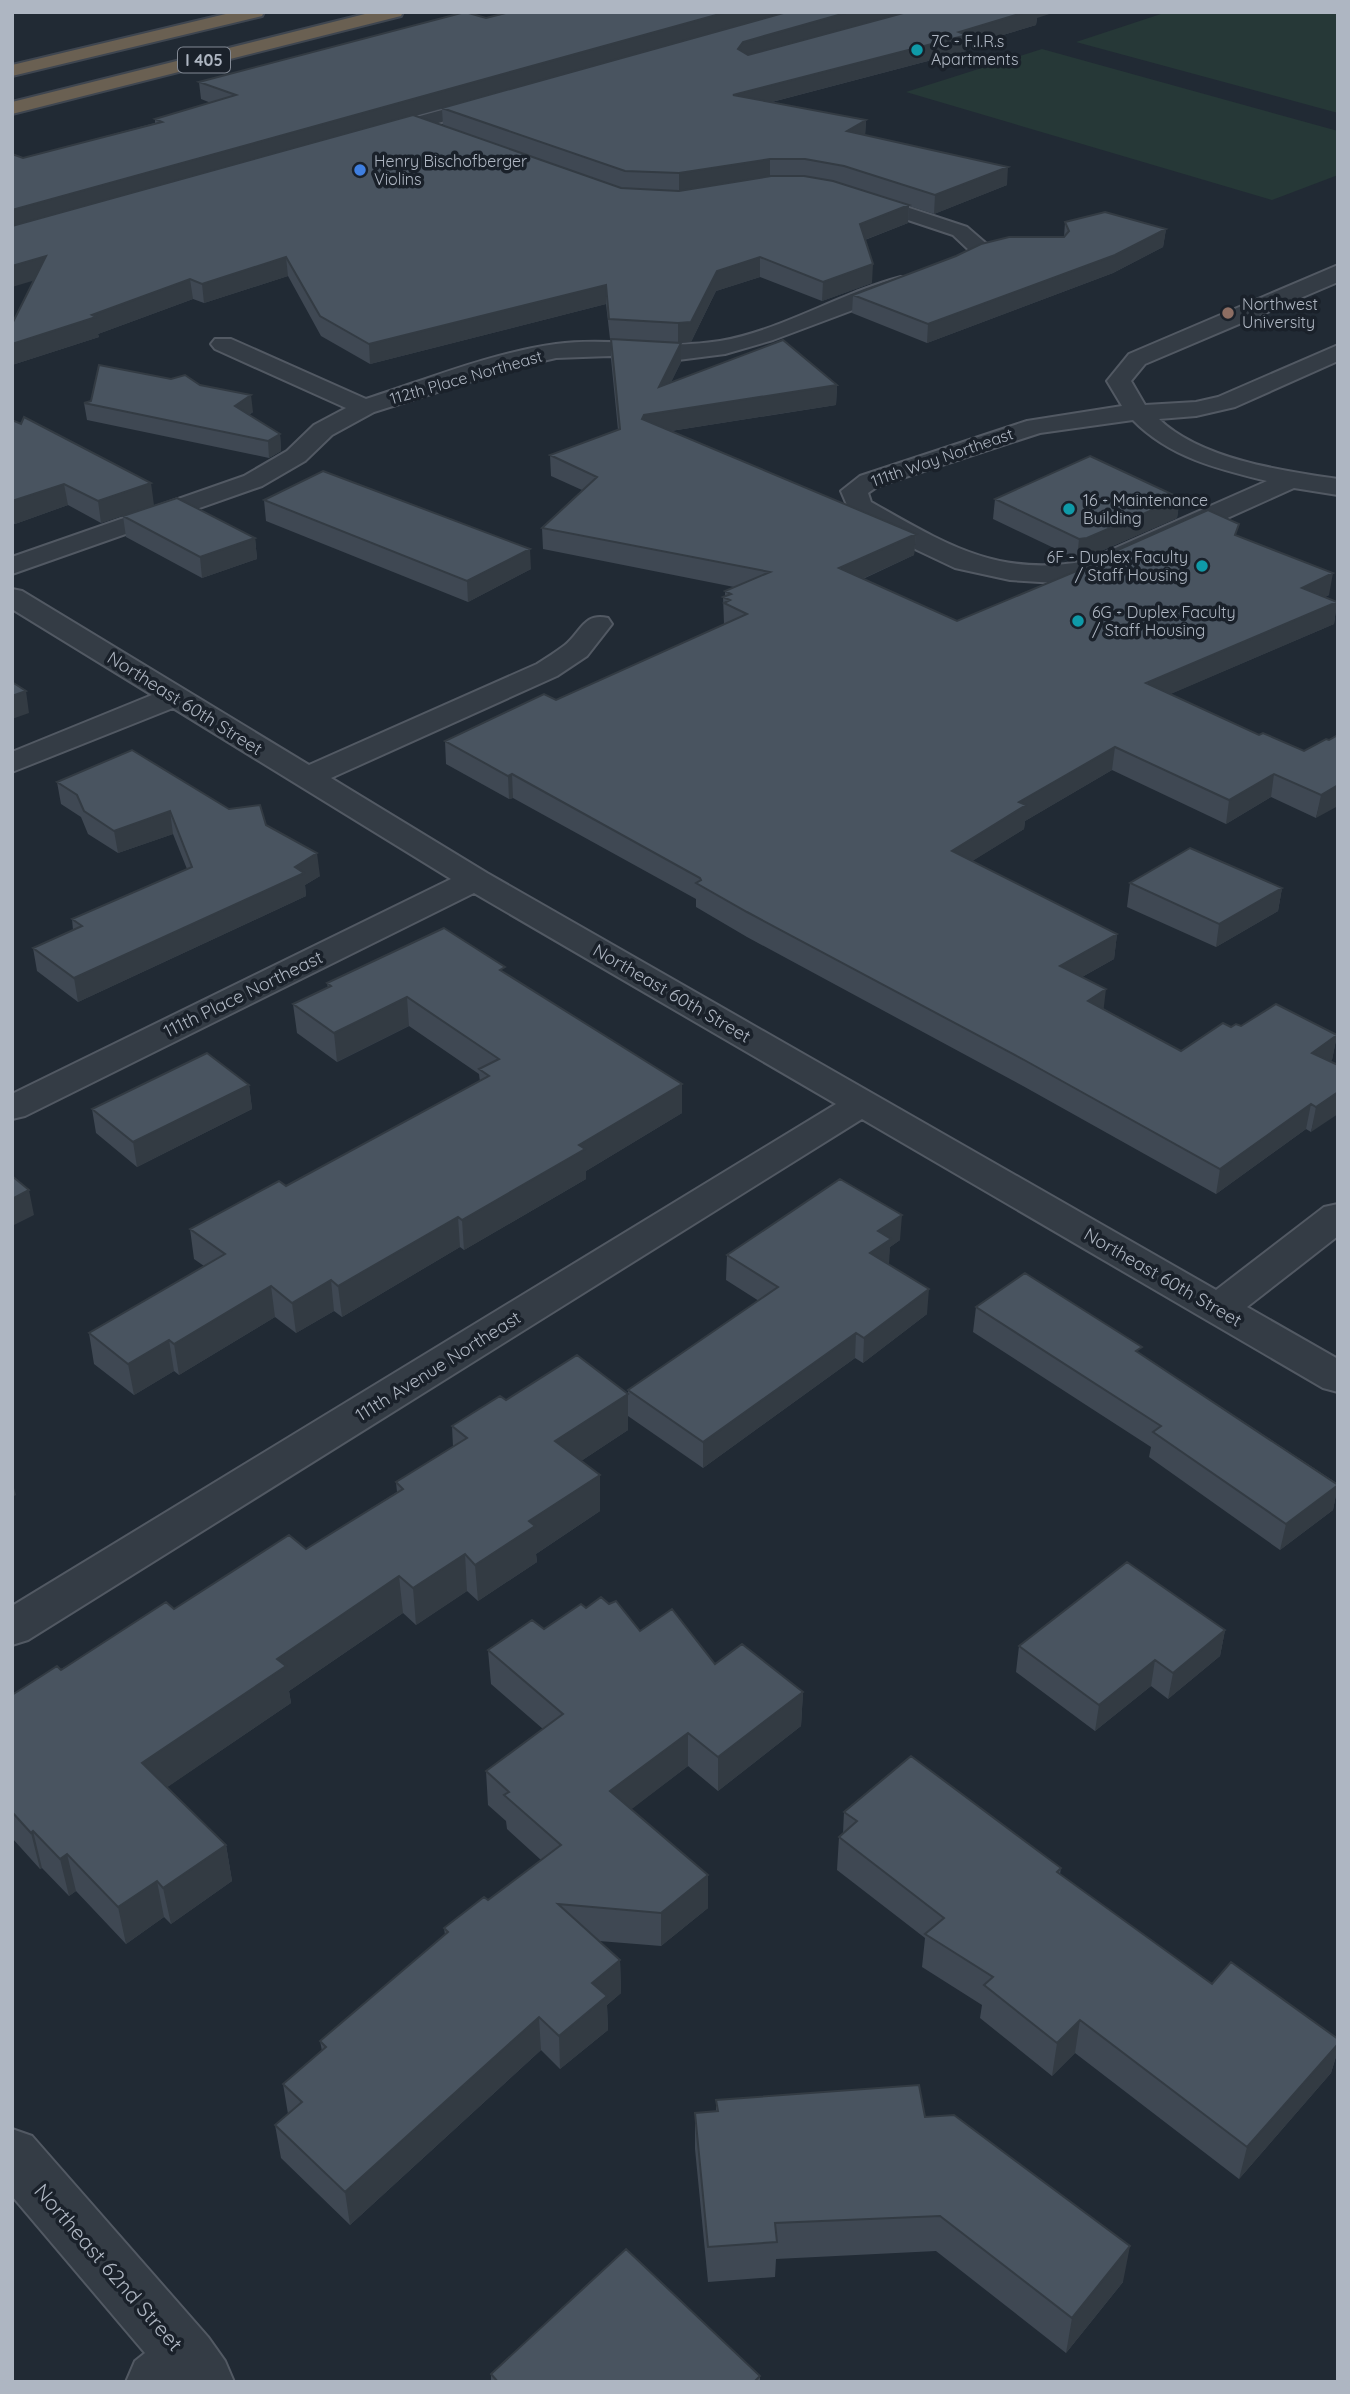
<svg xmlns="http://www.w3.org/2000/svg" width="1350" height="2394" viewBox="0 0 1350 2394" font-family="Quicksand,sans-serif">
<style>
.green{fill:#263837}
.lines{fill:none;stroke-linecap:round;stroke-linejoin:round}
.minor-casing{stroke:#525963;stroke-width:4}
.motorway-casing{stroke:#3f4650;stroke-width:4}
.minor{fill:#343c45;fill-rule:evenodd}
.motorway{fill:#6a6052;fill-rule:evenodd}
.wall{fill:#3f4853;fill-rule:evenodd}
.shaded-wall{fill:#333b43}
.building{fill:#495460;stroke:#333b43;stroke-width:2}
.culture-dot{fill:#0f9aa8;stroke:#1a212a;stroke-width:2.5}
.shop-dot{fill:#3f7fe0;stroke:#1a212a;stroke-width:2.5}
.education-dot{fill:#8d6e63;stroke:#1a212a;stroke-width:2.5}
.labels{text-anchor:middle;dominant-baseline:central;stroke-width:7;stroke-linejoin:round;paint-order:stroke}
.far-poi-label{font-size:16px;fill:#aeb6c2;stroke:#1a212a;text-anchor:start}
.shield{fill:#1a212a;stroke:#828994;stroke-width:2}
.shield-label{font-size:16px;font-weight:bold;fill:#aeb6c2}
.far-street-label{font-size:16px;fill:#aeb6c2;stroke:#1a212a}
.street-label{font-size:18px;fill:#aeb6c2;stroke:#1a212a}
.near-street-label{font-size:21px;fill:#aeb6c2;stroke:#1a212a}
</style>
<rect width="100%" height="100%" fill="#212a34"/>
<!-- green -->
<path class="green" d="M1167 12H1338V113L1076 42Z
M1042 49 1338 131V175L1272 200 906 92Z"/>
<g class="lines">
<!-- minor casing -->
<g class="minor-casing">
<path id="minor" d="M493 96 500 98 502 102 500 106 376 140 366 134 369 130Z
M861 192 967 227 989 246 986 251H970L953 235 854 202 851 198 854 194Z
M1338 265V282L1145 364 1131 381 1145 405 1196 402 1218 397 1338 345V361L1235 407 1196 416 1159 419C1200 459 1282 471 1338 479V495L1294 488 1103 574 1056 583 1010 580 955 568 917 550 850 512 841 491 860 476 1027 421 1122 406 1107 381 1129 354ZM1133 420C1169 457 1218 469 1267 481L1086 561C997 578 944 543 871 502L868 493 878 486 1040 433Z
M901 277 909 279 912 284 909 289 773 340 725 354 678 360 610 356 556 358 513 368 374 412 332 435 305 461 262 486 12 574V557L244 476 287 451 314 425 346 408 215 349 211 344 215 339H231L366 399C428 379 491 353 556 344 611 337 665 350 720 341 783 330 840 293 901 277Z
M12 589 22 591 309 765 537 664C546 658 556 652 565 645 581 632 584 612 608 618L612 624 587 656 557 676 331 778 487 873 1216 1290 1324 1207 1338 1204V1236L1247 1307 1338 1359V1392L1323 1388 862 1119 28 1640 12 1645V1606L836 1104 474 893 25 1116 12 1119V1094L451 879 173 708 12 772V752L152 695 12 609Z
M12 2129 32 2136 208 2337 225 2361 234 2382H126L135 2361 145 2353 12 2196Z"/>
</g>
<!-- motorway casing -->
<g class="motorway-casing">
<path id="motorway" d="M234 12H264L262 16 12 76V65Z
M373 12H403L401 16 12 114V102Z"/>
</g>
<!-- minor -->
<use href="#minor" class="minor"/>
<!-- motorway -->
<use href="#motorway" class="motorway"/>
</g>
<!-- wall -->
<path class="wall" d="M486 18H1037L1036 25 966 46V51L772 102 866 120 865 135 1007 185 934 214 909 206 908 223 865 240 872 283 822 301 760 277 716 291 691 342 681 343V362L671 382 837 385 836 405 671 431 916 534 914 555 863 579 957 621 1110 557 1111 553 1237 536 1329 595 1325 597 1337 602 1334 624 1170 694 1259 735 1304 751 1329 740 1338 735 1316 818 1271 797 1226 824 1112 770 1025 821 1024 829 972 861 1117 934 1114 959 1082 977 1104 1009 1181 1051 1231 1027 1241 1026 1337 1035 1332 1060 1330 1061 1311 1132 1306 1129 1216 1194 1023 1086 747 937 696 907V899L513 798 509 799 446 764 445 741 556 700 724 624 723 597 725 596V591L734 587 543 549 542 528 582 490 551 476 550 455 618 430 611 359V339H610L606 304 370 364 321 336 288 276 204 303 193 299 98 334 99 337 12 365V324L35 280 23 158 155 123V119L211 103 201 99 199 82ZM442 109 443 125 415 116Z
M1065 222 1166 229 1163 247 1113 273 927 343 852 313 853 295 1064 237Z
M200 385 253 412 249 415 280 434 281 451 269 458 87 420 84 403Z
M12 420 154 505 101 523 68 505 15 524 12 523Z
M1180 498 1177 518 1085 558 1077 559 993 519 995 499Z
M264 500 531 569 468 602 266 521Z
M123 516 255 538 257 559 202 578 126 537Z
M57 782 229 809 266 825 320 876 305 885 306 896 78 1002 37 971 33 948 73 930 72 919 187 869 173 834 118 853 88 834 81 817 61 804Z
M1130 883 1282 888 1278 911 1216 947 1127 907Z
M505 973 682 1084V1113L586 1171V1179L464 1250 460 1247 342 1317 334 1311 296 1333 275 1317 179 1375 174 1371 134 1395 94 1364 89 1333 204 1266 194 1259 190 1229 286 1186 480 1082 479 1074 409 1026 337 1062 297 1033 293 1004 328 988 327 983Z
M249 1085 252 1109 137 1167 96 1133 92 1109Z
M900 1240 890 1247 888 1264 927 1314 863 1363 855 1358 703 1468 628 1416V1430L581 1461 600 1475V1511L536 1554 537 1562 478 1601 467 1591 416 1625 403 1613 289 1691 291 1703 167 1787 226 1845 232 1881 171 1924 164 1917 126 1944 76 1891 69 1896 42 1868 40 1869 12 1838V1695L174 1609 306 1549 397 1492 396 1482 453 1447 452 1426 506 1400 628 1394V1390L759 1301 726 1280 727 1255Z
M976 1307 1141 1354 1338 1484 1333 1510 1280 1550 1149 1457 1151 1447 973 1332Z
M586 1608 715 1664 803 1692 801 1726 718 1791 688 1766 631 1809 708 1908 661 1946 599 1941 620 1960 621 1993 607 2005 608 2030 560 2069 541 2050 350 2225 281 2158 275 2125 288 2114 283 2084 322 2051 320 2041 445 1935 444 1928 488 1900 541 1860 507 1829 506 1821 488 1805 486 1771 543 1729 491 1684 488 1650 544 1629Z
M1225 1630 1220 1656 1168 1699 1151 1686 1095 1731 1016 1672 1019 1646Z
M844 1812 1061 1868 1060 1874 1212 1984 1338 2039V2050L1331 2073 1239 2179 1075 2053 1052 2076 980 2018 982 2005 922 1967 925 1938 837 1870 839 1837 843 1833Z
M716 2100 925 2117 1123 2282 1066 2353 936 2251 776 2259 775 2277 708 2282 695 2149V2113L716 2112Z
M491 2374 760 2376V2382H491Z"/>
<!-- shaded-wall -->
<path class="shaded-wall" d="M727 12H785L12 229V210Z
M849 12H905L742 58 738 49 743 42Z
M1026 12H1056L1037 18 1036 25 966 46V51L733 112V95L959 32Z
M866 120 865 137 847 131Z
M770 159V177L679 191V173Z
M1008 167 1007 185 934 214 935 195Z
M909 205 908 223 859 242 860 224Z
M1166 229 1163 247 1113 273 927 343 928 324Z
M46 256 49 276 12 287V266Z
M286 257 288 276 204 303 202 284Z
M760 257V277L716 291 691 342 681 343V362L659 407V387L678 343V323L717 271Z
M873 264 872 283 822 301 823 282Z
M190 279 193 299 98 334 99 337 12 365V344Z
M606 285V304L370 364 369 344Z
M837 385 836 405 645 435 642 419 644 415Z
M251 395 253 412 236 423 235 406Z
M280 434 281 451 269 458 268 441Z
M151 483 154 505 101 523 98 501Z
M64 484 68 505 15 524 12 510V501Z
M1180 498 1177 518 1085 558 1077 559 1079 539Z
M916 534 914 555 838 590 839 568Z
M255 538 257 559 202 578 200 557Z
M530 549 531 569 468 602 467 581Z
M1333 573 1329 595 1299 610 1302 588Z
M1337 602 1334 624 1143 706 1146 683Z
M26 691 29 713 12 719V696Z
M1115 747 1112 770 1025 821 1024 829 950 875 952 851 1019 802Z
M512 774 513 798 509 799 508 776Z
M1274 774 1271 797 1226 824 1229 800Z
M1338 785V806L1316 818 1321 795Z
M170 811 173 834 118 853 114 831Z
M317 853 320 876 305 885 306 896 78 1002 74 978 295 867Z
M1282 888 1278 911 1216 947 1219 924Z
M1117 934 1114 959 1057 991 1060 966Z
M1106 989 1103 1014 1088 1001Z
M407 997 409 1026 337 1062 334 1033Z
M1337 1035 1332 1060 1307 1078 1312 1053Z
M682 1084V1113L586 1171V1179L464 1250 462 1220 579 1145Z
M249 1085 252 1109 137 1167 133 1142Z
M1338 1092V1114L1311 1132 1316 1107Z
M1311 1104 1306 1129 1216 1194 1220 1169Z
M29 1190 34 1215 12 1226V1199Z
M902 1215 900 1240 890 1247 889 1264 868 1278 870 1253 878 1231Z
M458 1217 460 1247 342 1317 338 1286Z
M331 1280 334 1311 296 1333 292 1303Z
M271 1286 275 1317 179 1375 174 1344Z
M929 1289 927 1314 863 1363 864 1338Z
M856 1333 855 1358 703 1468V1442Z
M169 1340 174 1371 134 1395 128 1364Z
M628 1394V1430L557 1477 555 1441Z
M600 1475V1511L536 1554 537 1562 478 1601 475 1565 529 1521Z
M12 1481 16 1495 12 1497Z
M1338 1485 1333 1510 1280 1550 1286 1524Z
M465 1554 467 1591 416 1625 413 1588Z
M399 1576 403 1613 289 1691 291 1703 150 1799 142 1763 277 1659Z
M1225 1630 1220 1656 1168 1699 1173 1673Z
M1155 1660 1151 1686 1095 1731 1099 1705Z
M803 1692 801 1726 718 1791V1757Z
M688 1733V1766L611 1825 610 1791Z
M33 1831 42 1868 40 1869 31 1833Z
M226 1845 232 1881 171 1924 163 1888Z
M67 1854 76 1891 69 1896 60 1859Z
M708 1875V1908L661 1946V1913Z
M157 1881 164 1917 126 1944 118 1907Z
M620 1960 621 1993 607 2005 608 2030 560 2069 559 2036 592 1983Z
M539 2017 541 2050 350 2225 345 2192Z
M1080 2020 1075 2053 1052 2076 1057 2043Z
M1338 2044V2050L1331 2073 1239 2179 1247 2147Z
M1130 2246 1123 2282 1066 2353 1072 2318Z"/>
<!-- building -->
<path class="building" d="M465 12 486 18 510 12H727L12 210V154L23 158 162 122 155 119 236 95 199 82Z
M787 12H849L743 42 738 49 748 55 907 12H1026L959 32 967 35 733 95 866 120 847 131 1008 167 935 195 844 166 805 159H770L679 173 625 171 442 108Z
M413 115 621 188 679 191 771 176H804L833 181 909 205 860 224 873 264 823 282 760 257 717 271 691 322 678 323 609 319 606 285 369 344 320 316 286 257 202 284 190 279 92 315 96 317 12 344V324L46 256 12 266V226Z
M1105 212 1166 229 1115 255 928 324 853 295 956 256 981 244 1009 237H1064L1069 231 1065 222Z
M611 339 681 343 659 387 783 340 837 385 644 415 642 419 916 534 839 568 957 621 1115 555 1111 553 1208 510 1239 524 1235 535 1333 573 1302 588 1337 602 1146 683 1259 735 1263 733 1304 751 1326 739 1329 740 1338 735V785L1321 795 1274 774 1229 800 1115 747 1019 802 1026 805 952 851 1117 934 1060 966 1106 989 1088 1001 1181 1051 1223 1023 1231 1027 1236 1024 1241 1026 1276 1004 1337 1035 1312 1053 1338 1065V1092L1316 1107 1311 1104 1220 1169 1026 1061 747 912 696 883 701 880 700 878 512 774 508 776 445 741 544 694 556 700 747 614 724 603 730 600 723 597 731 594 725 591 770 572 542 528 597 477 550 455 620 429Z
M99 365 171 379 185 375 200 385 251 395 235 406 280 434 268 441 84 403 91 401Z
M24 417 151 483 98 501 64 484 12 501V420L21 424Z
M1090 456 1180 498 1087 538 1079 539 995 499Z
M323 471 530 549 467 581 264 500Z
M177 498 255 538 200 557 123 516Z
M12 682 26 691 12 696Z
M132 750 229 809 260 805 266 825 317 853 295 867 304 873 74 978 33 948 82 926 72 919 192 867 170 811 114 831 84 811 77 795 57 782Z
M1190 848 1282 888 1219 924 1130 883Z
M444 928 505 967 500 970 682 1084 579 1145 585 1149 462 1220 458 1217 338 1286 331 1280 292 1303 271 1286 174 1344 169 1340 128 1364 89 1333 225 1254 190 1229 279 1181 286 1186 489 1076 479 1069 499 1059 407 997 334 1033 293 1004 331 986 327 983Z
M207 1053 249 1085 133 1142 92 1109Z
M12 1176 29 1190 12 1199Z
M840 1179 902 1215 878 1231 891 1239 870 1253 929 1289 864 1338 856 1333 703 1442 628 1390 778 1287 727 1255Z
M1025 1273 1142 1347 1136 1351 1338 1485 1286 1524 1153 1432 1161 1426 976 1307Z
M577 1355 628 1394 555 1441 600 1475 529 1521 535 1526 475 1565 465 1554 413 1588 399 1576 277 1659 286 1666 142 1763 226 1845 163 1888 157 1881 118 1907 67 1854 60 1859 33 1831 31 1833 12 1812V1695L57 1666 61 1670 166 1602 174 1609 289 1535 306 1549 403 1489 396 1482 467 1438 452 1426 500 1396 506 1400Z
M1127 1562 1225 1630 1173 1673 1155 1660 1099 1705 1019 1646Z
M601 1597 609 1604 616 1601 640 1631 672 1609 715 1664 742 1644 803 1692 718 1757 688 1733 610 1791 708 1875 661 1913 558 1904 620 1960 592 1983 607 1996 559 2036 539 2017 345 2192 275 2125 302 2102 283 2084 326 2047 320 2041 448 1932 444 1928 484 1897 488 1900 561 1845 504 1795 509 1792 486 1771 563 1714 488 1650 532 1620 544 1629 581 1604 586 1608Z
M911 1756 1061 1868 1057 1872 1212 1984 1231 1962 1338 2039V2044L1247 2147 1080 2020 1057 2043 984 1985 993 1977 925 1934 944 1918 839 1837 857 1821 844 1812Z
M919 2085 925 2117 954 2115 1130 2246 1072 2318 940 2216 775 2223 777 2242 708 2247 695 2113 718 2111 716 2100Z
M626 2249 760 2376 754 2382H498L491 2374Z"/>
<!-- markers -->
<g class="culture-dot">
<circle cx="917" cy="50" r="7"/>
<circle cx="1069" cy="509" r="7"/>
<circle cx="1202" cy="566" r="7"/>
<circle cx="1078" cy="621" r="7"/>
</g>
<circle class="shop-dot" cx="360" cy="170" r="7"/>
<circle class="education-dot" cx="1228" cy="313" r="7"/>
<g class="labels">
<!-- far-poi labels -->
<g class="far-poi-label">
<text x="931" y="41">7C - F.I.R.s<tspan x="931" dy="18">Apartments</tspan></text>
<text x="374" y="161">Henry Bischofberger<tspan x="374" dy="18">Violins</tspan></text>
<text x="1242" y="304">Northwest<tspan x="1242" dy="18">University</tspan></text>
<text x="1083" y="500">16 - Maintenance<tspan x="1083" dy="18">Building</tspan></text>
<text x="1188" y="557" text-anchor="end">6F - Duplex Faculty<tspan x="1188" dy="18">/ Staff Housing</tspan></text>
<text x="1092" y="612">6G - Duplex Faculty<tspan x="1092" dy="18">/ Staff Housing</tspan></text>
</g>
<!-- shield labels -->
<rect class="shield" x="178" y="47.5" width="52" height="25" rx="5"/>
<g class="shield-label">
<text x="204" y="60">I 405</text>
</g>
<!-- far-street labels -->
<g class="far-street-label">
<text transform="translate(466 377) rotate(-16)">112th Place Northeast</text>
<text transform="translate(942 457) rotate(-19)">111th Way Northeast</text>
</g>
<!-- street labels -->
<g class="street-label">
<text transform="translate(185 703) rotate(32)">Northeast 60th Street</text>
<text transform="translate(672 993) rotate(30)">Northeast 60th Street</text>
<text transform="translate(243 994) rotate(-26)">111th Place Northeast</text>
<text transform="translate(1163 1277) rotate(30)">Northeast 60th Street</text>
<text transform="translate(438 1366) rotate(-32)">111th Avenue Northeast</text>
</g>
<!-- near-street labels -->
<g class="near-street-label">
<text transform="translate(109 2267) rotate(49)">Northeast 62nd Street</text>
</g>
</g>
<!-- border -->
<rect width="1350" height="2394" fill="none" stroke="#aeb6c2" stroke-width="28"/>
</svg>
